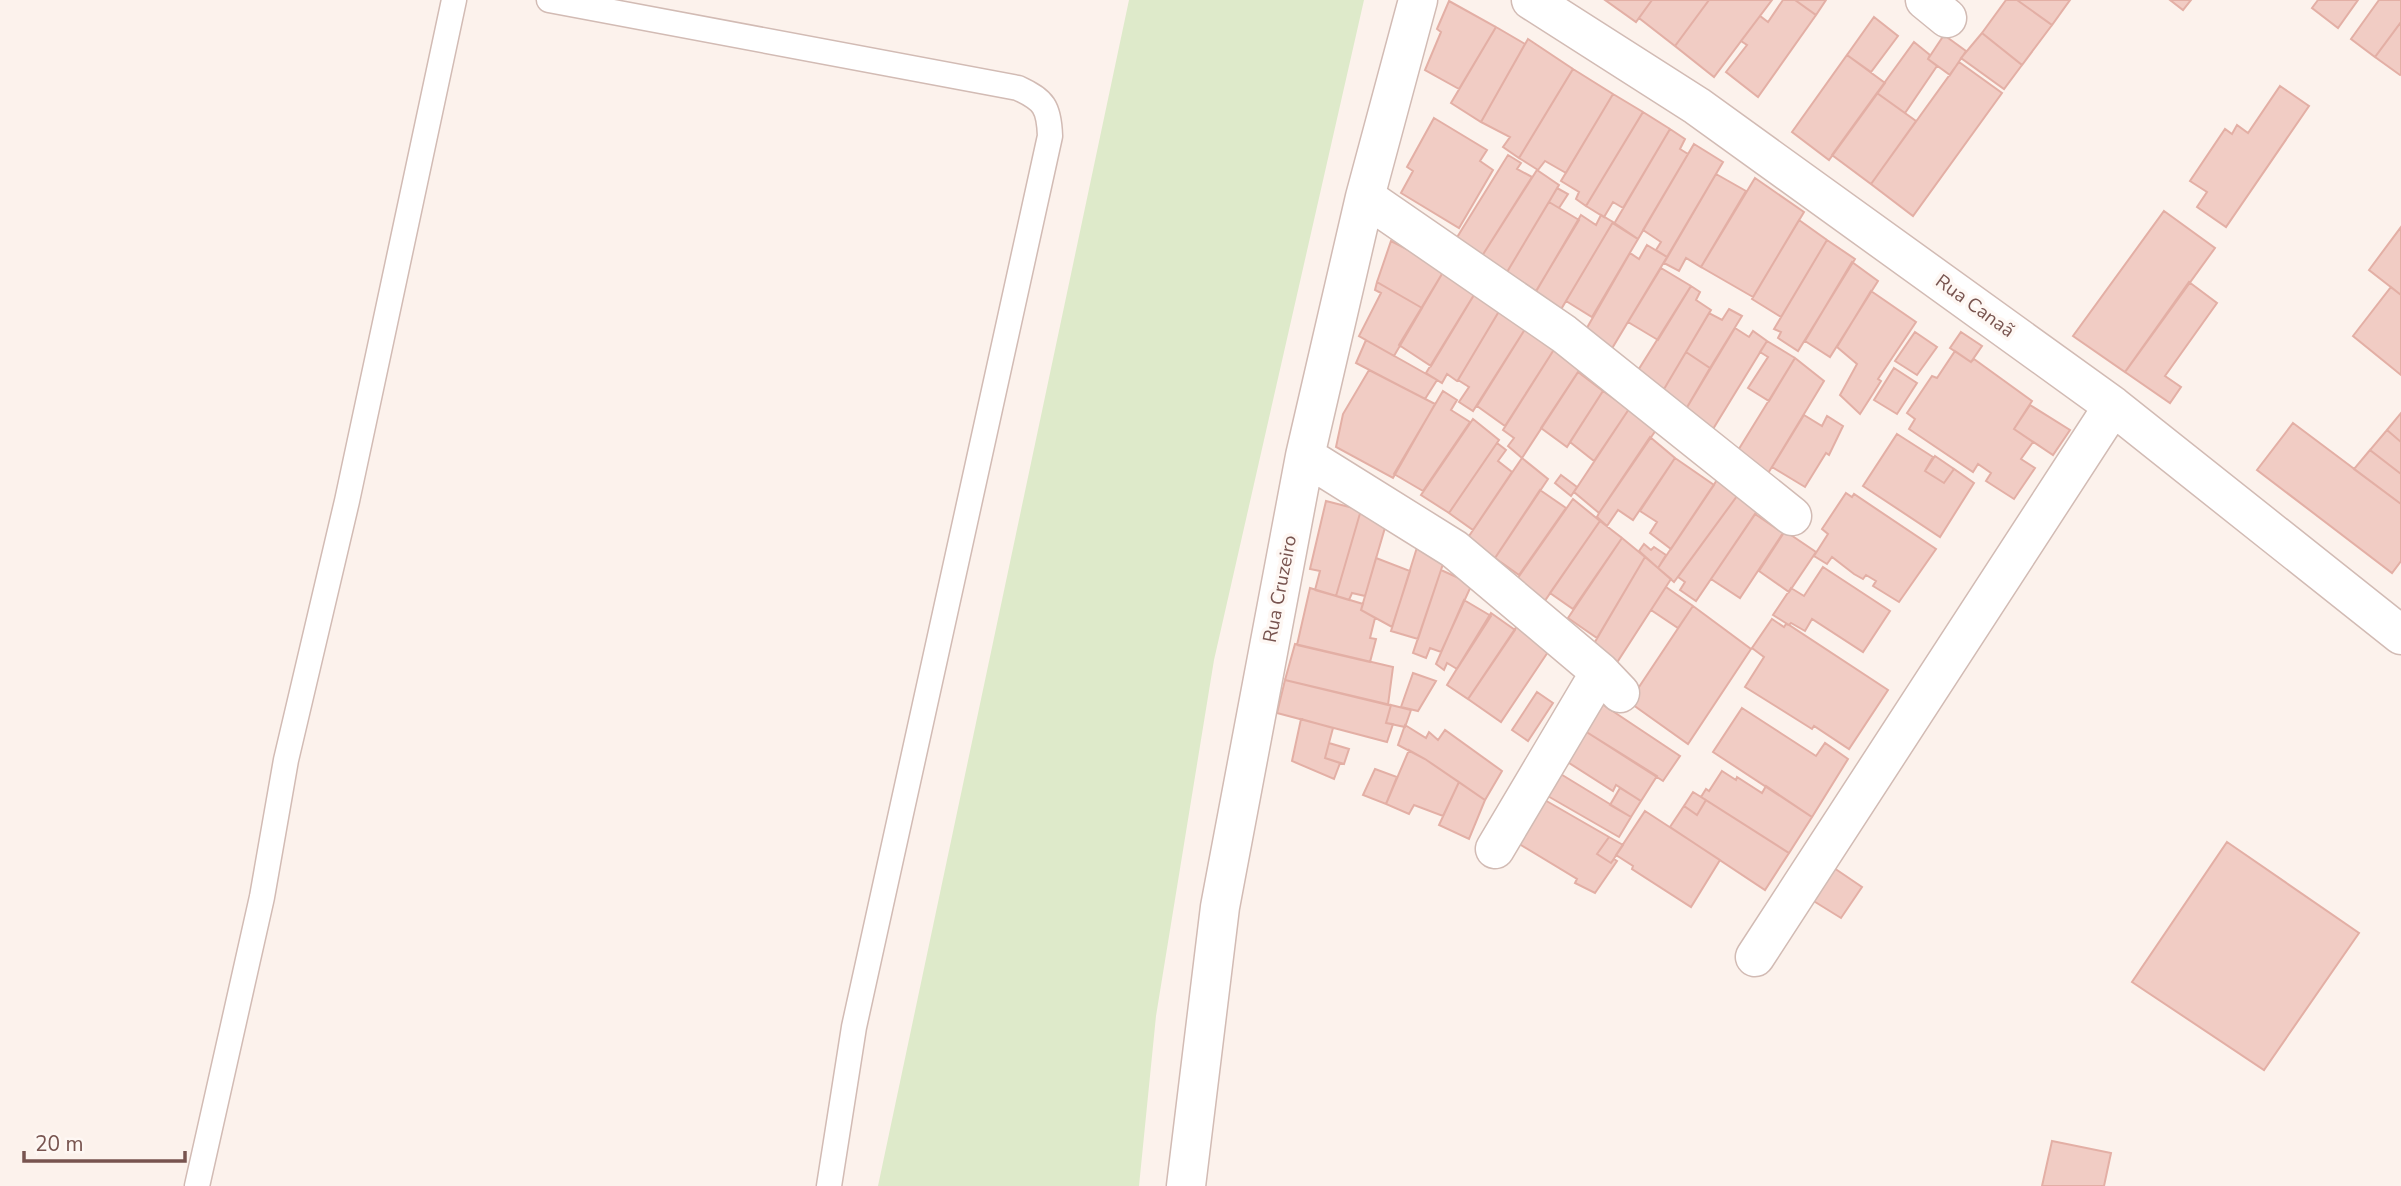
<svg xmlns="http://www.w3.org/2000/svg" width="2401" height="1186" viewBox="0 0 2401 1186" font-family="'Nunito Sans',sans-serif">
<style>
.green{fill:#deeaca}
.building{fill:#f1ccc4;stroke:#e3afa5;stroke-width:2}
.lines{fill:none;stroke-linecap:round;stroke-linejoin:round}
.lane-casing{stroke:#d2bbb4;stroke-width:27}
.street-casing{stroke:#d2bbb4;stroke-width:41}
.lane{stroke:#fff;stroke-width:24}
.street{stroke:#fff;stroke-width:38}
.labels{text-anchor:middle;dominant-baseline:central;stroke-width:7;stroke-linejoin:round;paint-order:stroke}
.street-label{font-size:19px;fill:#78544f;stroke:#fef7f3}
</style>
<rect width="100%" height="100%" fill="#fcf2ec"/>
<!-- green -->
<path class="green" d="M1129 0H1364L1214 660 1156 1016 1139 1186H878Z"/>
<!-- building -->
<path class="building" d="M1605 0H1652L1636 22Z
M1652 0H1709L1675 46 1639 18Z
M1709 0H1772L1714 77 1675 46Z
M1783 0H1795L1816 15 1758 97 1726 72 1747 45 1741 41 1760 16 1768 22Z
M1795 0H1826L1816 15Z
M2006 0H2017L2052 25 2022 65 1982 33Z
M2017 0H2070L2052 25Z
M2170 0H2191L2183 10Z
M2318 0H2358L2338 28 2312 8Z
M2379 0H2401V22L2375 57 2351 39Z
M1449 1 1496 27 1459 89 1425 70 1441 32 1437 29Z
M1874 17 1898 36 1871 72 1847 55Z
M2401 22V74L2400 75 2375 57Z
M1496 27 1525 44 1481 122 1451 103Z
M1982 33 2022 65 2004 89 1961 58Z
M1944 35 1966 51 1950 75 1928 59Z
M1528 39 1573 69 1519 158 1503 147 1510 137 1481 122Z
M1914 42 1930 55 1928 59 1937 66 1905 113 1877 93Z
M1847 55 1885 83 1829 160 1792 132Z
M1959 62 2002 93 1913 216 1871 184Z
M1573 69 1613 94 1566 173 1545 161 1538 170 1519 158Z
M2280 86 2309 106 2226 227 2197 207 2207 192 2190 181 2225 129 2232 134 2237 125 2248 133Z
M1877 93 1916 121 1871 184 1832 155Z
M1613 94 1643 112 1586 206 1576 199 1579 192 1561 181Z
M1643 112 1670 129 1623 208 1613 202 1604 217 1586 206Z
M1434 118 1487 150 1480 161 1493 170 1459 228 1401 193 1413 171 1407 167Z
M1670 129 1685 139 1680 149 1688 154 1638 239 1614 224Z
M1694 144 1723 162 1667 257 1656 250 1661 242 1643 230Z
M1508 155 1521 163 1517 169 1532 177 1482 256 1456 239Z
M1537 170 1559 185 1507 272 1482 256Z
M1716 174 1746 191 1701 267 1686 258 1679 271 1664 263Z
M1755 178 1804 212 1753 297 1701 267Z
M1557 188 1568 194 1559 208 1549 202Z
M1549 202 1579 220 1536 291 1507 272Z
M2164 211 2215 248 2125 372 2073 336Z
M1581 215 1596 225 1601 215 1613 222 1560 311 1534 295Z
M1799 220 1827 240 1781 317 1752 299Z
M1613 222 1638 239 1592 317 1566 301Z
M2401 227V295L2369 270Z
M1827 240 1855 259 1798 351 1778 338 1781 332 1774 329Z
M1391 241 1445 269 1422 308 1377 282Z
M1647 245 1667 257 1611 350 1584 333 1630 253 1639 259Z
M1852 262 1878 281 1830 357 1805 341Z
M1661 268 1691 286 1658 340 1628 322Z
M1445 269 1477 290 1431 366 1399 345Z
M1377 282 1422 308 1394 356 1359 336 1381 293 1375 290Z
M2189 282 2217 303 2165 376 2181 387 2170 403 2125 372Z
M1691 286 1700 292 1696 300 1711 310 1664 389 1637 372Z
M2391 287 2401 295V375L2353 336Z
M1477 290 1501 308 1458 380 1457 381 1447 374 1442 383 1426 373Z
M1871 291 1916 322 1878 379 1881 381 1860 414 1840 395 1857 364 1837 347Z
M1501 308 1527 326 1473 411 1459 402 1469 387 1458 380Z
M1729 309 1742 316 1710 368 1686 352 1709 313 1722 320Z
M1527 326 1555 348 1505 426 1477 406Z
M1735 328 1749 337 1753 331 1767 341 1713 429 1686 409Z
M1915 332 1937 347 1917 375 1895 361Z
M1961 332 1982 346 1971 362 1950 348Z
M1366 340 1437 380 1425 399 1356 363Z
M1767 341 1795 358 1769 401 1748 388 1768 357 1760 352Z
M1555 348 1582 366 1522 458 1508 446 1514 438 1503 430Z
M1955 351 1971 362 1974 359 2032 401 2014 429 2033 442 2021 459 2035 468 2014 499 1986 481 1991 473 1978 464 1973 472 1909 429 1915 419 1907 413 1932 376 1937 378Z
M1686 352 1710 368 1686 409 1664 389Z
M1795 358 1824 381 1767 475 1737 452Z
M1894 368 1917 383 1897 414 1874 400Z
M1369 370 1435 404 1393 478 1336 447 1343 414Z
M1578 372 1603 391 1567 447 1541 428Z
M1443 391 1457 400 1451 410 1470 422 1423 491 1394 474Z
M1603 391 1629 409 1594 461 1570 442Z
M2030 405 2070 430 2053 455 2014 429Z
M1629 409 1656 430 1599 513 1574 492Z
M2401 413V442L2387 430Z
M1804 415 1822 426 1827 416 1843 426 1829 455 1826 453 1805 487 1772 467Z
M1473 419 1499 440 1449 513 1421 495Z
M2293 423 2401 504V561L2392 573 2257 470Z
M2387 430 2401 442V474L2370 450Z
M1897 434 1933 457 1925 471 1944 483 1954 469 1974 483 1940 537 1863 486Z
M1650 437 1675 458 1633 520 1618 510 1607 526 1597 517 1599 513Z
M1497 443 1506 450 1498 461 1512 472 1473 530 1449 513Z
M2370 450 2401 474V504L2354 469Z
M1935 456 1954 469 1944 483 1925 471Z
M1522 458 1548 479 1495 558 1467 539Z
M1675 458 1714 485 1671 549 1650 533 1657 522 1640 511Z
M1561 475 1577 487 1571 496 1555 483Z
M1719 477 1740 492 1674 582 1658 568Z
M1540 490 1566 508 1519 575 1495 558Z
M1740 492 1760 507 1696 601 1680 590 1685 582 1678 577Z
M1846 493 1852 497 1854 494 1936 549 1899 602 1873 586 1876 581 1866 575 1863 579 1854 574 1832 557 1827 564 1814 556 1828 534 1822 529Z
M1573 499 1600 521 1544 602 1515 582Z
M1326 501 1361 510 1336 596 1315 590 1320 571 1310 569Z
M1361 510 1389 514 1365 596 1352 593 1349 600 1336 596Z
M1755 514 1783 533 1740 598 1711 579Z
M1600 521 1622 538 1573 609 1550 593Z
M1785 531 1816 552 1789 592 1759 571Z
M1622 538 1645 557 1597 638 1568 618Z
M1419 541 1445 558 1418 639 1391 631Z
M1644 544 1651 550 1654 547 1666 555 1658 568 1639 551Z
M1645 557 1671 579 1616 664 1592 647Z
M1376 558 1410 571 1392 627 1361 610Z
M1823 567 1890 611 1863 652 1812 619 1805 631 1791 623 1789 625 1773 615 1791 588 1804 596Z
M1441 570 1472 584 1441 652 1430 648 1426 658 1413 653Z
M1666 587 1693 606 1678 628 1651 610Z
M1310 588 1363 604 1361 610 1375 618 1370 638 1376 639 1370 662 1297 645Z
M1464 600 1491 616 1457 669 1447 663 1444 670 1436 664Z
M1693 606 1751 649 1688 744 1629 702Z
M1491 613 1515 630 1468 699 1447 685Z
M1772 619 1784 627 1786 624 1789 625 1888 690 1849 749 1814 726 1812 729 1745 687 1764 657 1752 648Z
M1519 623 1550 649 1501 722 1468 699Z
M1295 644 1393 667 1388 705 1285 680Z
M1413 673 1436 681 1418 711 1401 707Z
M1285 680 1391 705 1386 723 1393 724 1387 742 1277 713Z
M1537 692 1553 703 1528 741 1512 730Z
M1602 704 1680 756 1663 781 1585 731Z
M1391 705 1411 710 1405 727 1386 723Z
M1742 708 1816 756 1825 743 1848 759 1812 817 1713 752Z
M1301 719 1333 728 1325 758 1340 763 1334 779 1292 761Z
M1405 725 1426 738 1429 732 1438 740 1445 730 1502 771 1485 800 1425 759 1398 745Z
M1585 731 1657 776 1641 801 1616 785 1613 791 1566 761Z
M1329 743 1349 749 1344 764 1325 758Z
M1409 750 1425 759 1459 782 1443 816 1414 805 1409 814 1386 804Z
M1375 769 1397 777 1386 804 1363 795Z
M1722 771 1736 780 1737 777 1762 793 1766 786 1812 817 1789 853 1701 797 1706 789 1709 791Z
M1559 773 1631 817 1619 837 1546 795Z
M1459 782 1485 800 1469 839 1439 825Z
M1620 788 1641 801 1631 817 1610 805Z
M1693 792 1706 800 1697 815 1684 806Z
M1543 799 1609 837 1597 854 1611 863 1614 859 1617 861 1595 893 1575 883 1577 879 1516 842Z
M1706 800 1789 853 1765 890 1670 827 1684 806 1697 815Z
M1645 811 1720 860 1691 907 1632 869 1633 866 1616 855Z
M1609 837 1623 845 1611 863 1597 854Z
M2227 842 2359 933 2264 1070 2132 982Z
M1834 868 1862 887 1841 918 1812 900Z
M2052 1141 2111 1153 2104 1186H2042Z"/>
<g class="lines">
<!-- lane casing -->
<g class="lane-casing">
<path id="lane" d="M549 0 1018 88C1044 100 1049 107 1050 136L854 1027 829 1186
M197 1186 262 897 286 760 347 501 454 0"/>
</g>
<!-- street casing -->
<g class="street-casing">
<path id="street" d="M1531 0 1697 106 2113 406 2401 635
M1925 0 1947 18
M1365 197 1564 334 1792 516
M1305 456 1454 549 1600 672 1620 693
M1495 849 1600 672
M1755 957 2113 406
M1186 1186 1220 907 1305 456 1365 197 1418 0"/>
</g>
<!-- lane -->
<use href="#lane" class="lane"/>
<!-- street -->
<use href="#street" class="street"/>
</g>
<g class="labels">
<!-- street labels -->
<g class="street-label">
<text transform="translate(1975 306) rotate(36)">Rua Canaã</text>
<text transform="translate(1280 589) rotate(-79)">Rua Cruzeiro</text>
</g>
</g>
<!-- scale -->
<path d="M24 1151v10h161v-10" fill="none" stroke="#78544f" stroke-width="3.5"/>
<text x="35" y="1151" font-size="21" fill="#78544f" stroke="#fef7f3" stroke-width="5" paint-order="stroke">20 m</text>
</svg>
